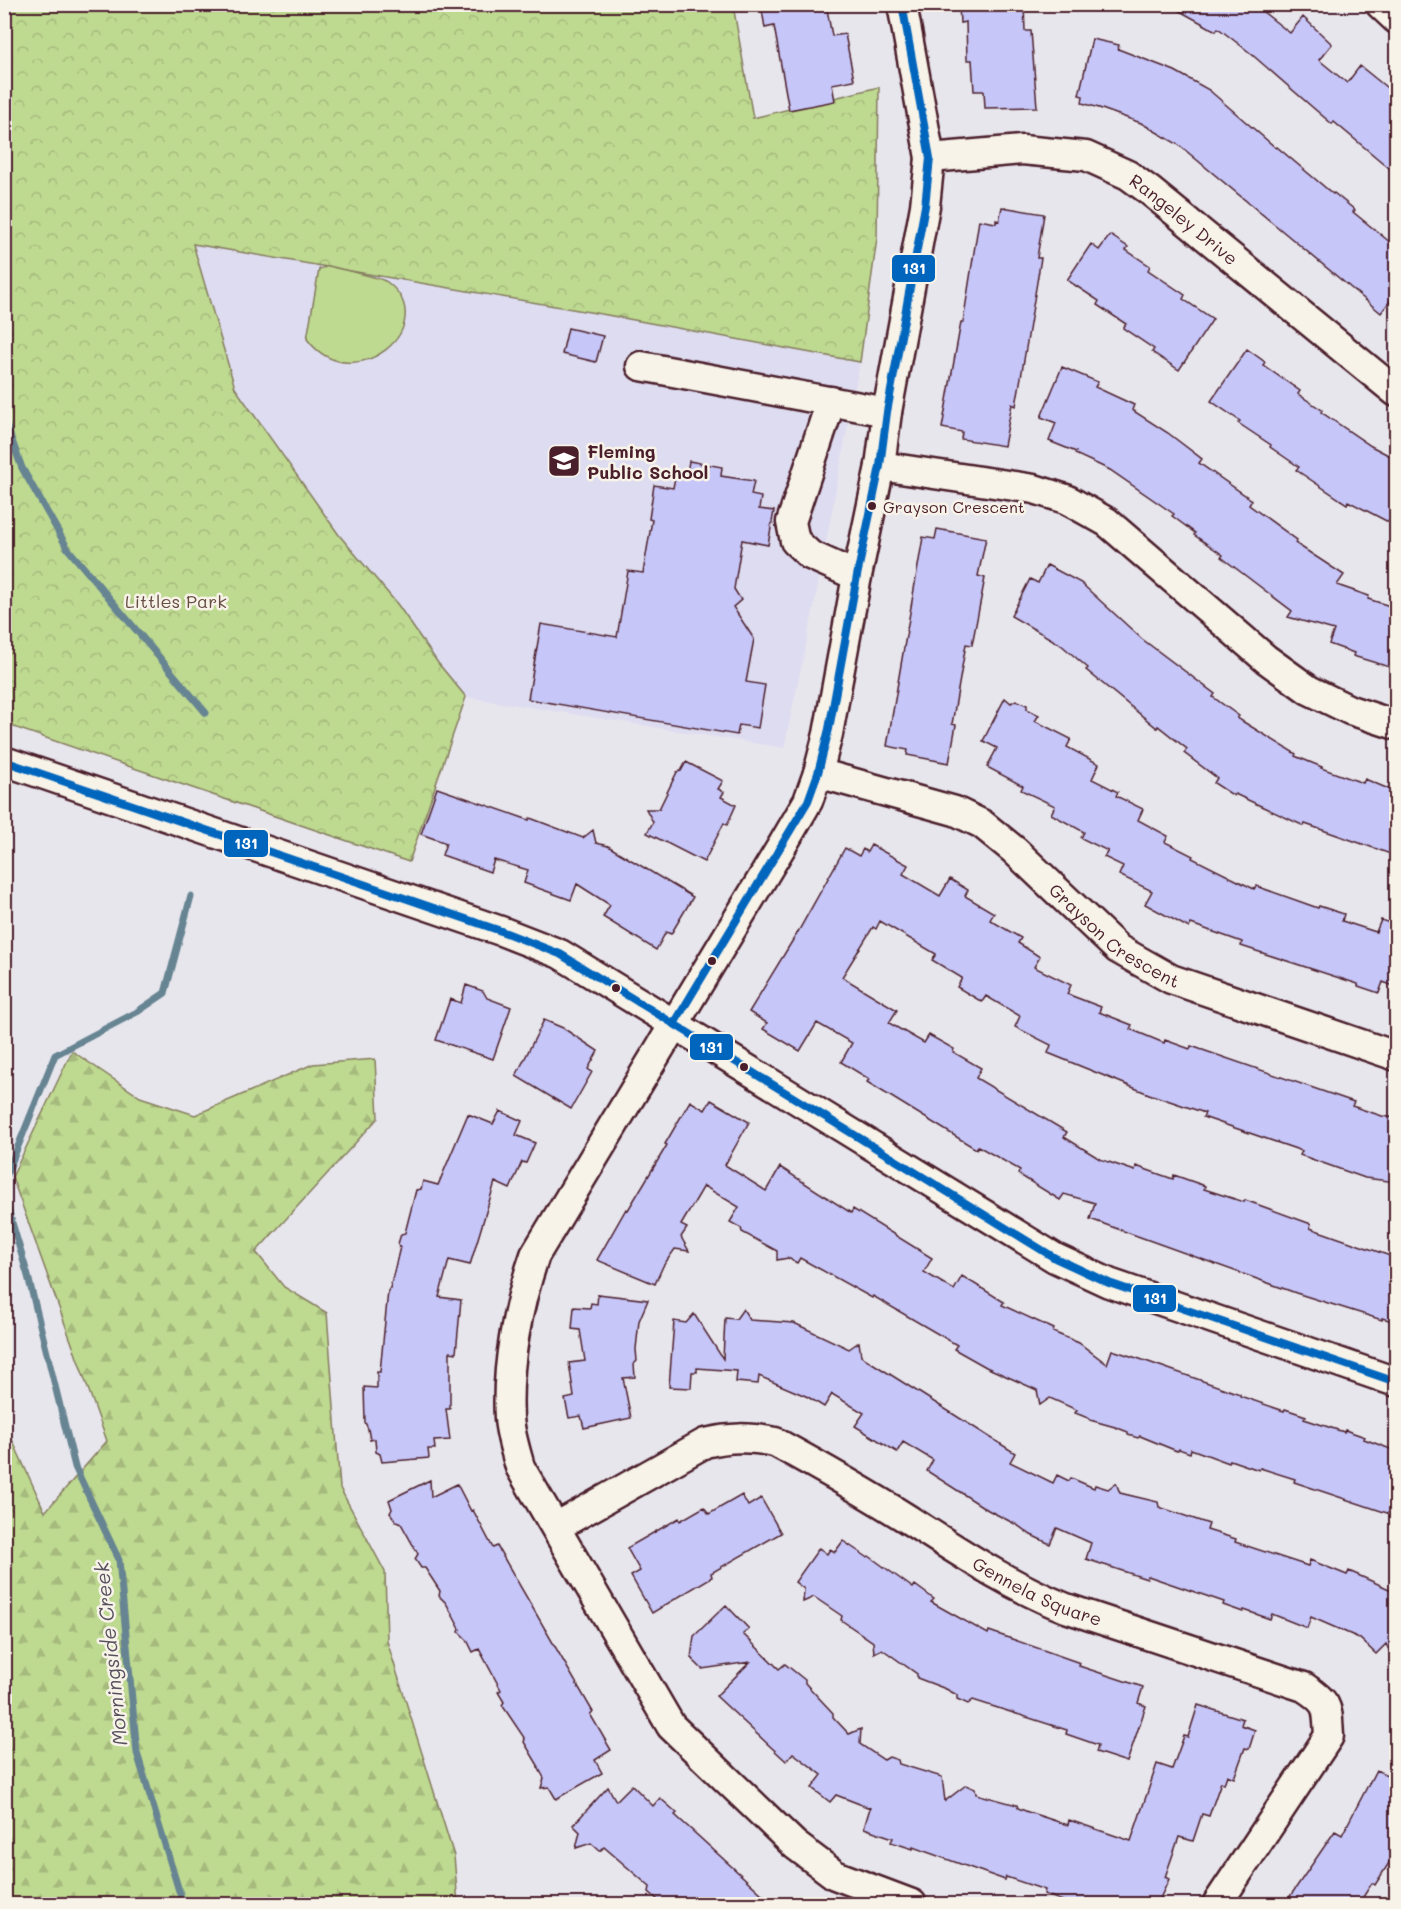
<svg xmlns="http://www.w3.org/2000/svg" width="1401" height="1909" viewBox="0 0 1401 1909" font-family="Mali,sans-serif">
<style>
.built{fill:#dedcf0}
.forest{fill:url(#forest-firs);stroke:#847c5e;stroke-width:1.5}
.park{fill:url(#park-crowns);stroke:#847c5e;stroke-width:1.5}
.pitch{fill:#bed990;stroke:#847c5e;stroke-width:1.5}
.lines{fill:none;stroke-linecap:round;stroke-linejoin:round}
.stream{stroke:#668492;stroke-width:7}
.building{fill:#c6c6f8;stroke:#4a1f2b;stroke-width:1.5}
.minor-casing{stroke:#4a1f2b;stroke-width:33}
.minor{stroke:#f7f3e8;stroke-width:28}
.bus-1-casing{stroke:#f7f3e8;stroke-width:12}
.bus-1{stroke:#0065bd;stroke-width:8}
.bus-dot{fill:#4a1f2b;stroke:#f7f3e8;stroke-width:2}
.labels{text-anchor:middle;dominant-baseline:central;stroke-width:5;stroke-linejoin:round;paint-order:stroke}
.bus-label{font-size:16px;fill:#4a1f2b;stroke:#f7f3e8;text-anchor:start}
.street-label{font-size:18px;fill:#4a1f2b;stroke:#f7f3e8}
.poi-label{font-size:18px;font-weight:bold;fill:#4a1f2b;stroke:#f7f3e8;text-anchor:start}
.park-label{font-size:18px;fill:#674e44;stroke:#f7f3e8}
.water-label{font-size:20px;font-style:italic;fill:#58515f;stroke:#f7f3e8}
.line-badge{stroke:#f7f3e8;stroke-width:2}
.badge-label{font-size:16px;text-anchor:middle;font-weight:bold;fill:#fff}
</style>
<defs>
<pattern id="forest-firs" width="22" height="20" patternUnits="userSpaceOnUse" patternTransform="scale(1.5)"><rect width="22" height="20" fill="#bed990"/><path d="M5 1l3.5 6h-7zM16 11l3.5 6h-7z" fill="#a5ba7c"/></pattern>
<pattern id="park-crowns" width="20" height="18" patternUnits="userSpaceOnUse" patternTransform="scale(1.5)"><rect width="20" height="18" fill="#bed990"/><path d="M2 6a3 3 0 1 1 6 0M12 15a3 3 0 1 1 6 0" fill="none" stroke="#a5ba7c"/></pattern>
</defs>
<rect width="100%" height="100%" fill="#e8e6ed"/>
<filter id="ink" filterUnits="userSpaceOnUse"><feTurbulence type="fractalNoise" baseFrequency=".0167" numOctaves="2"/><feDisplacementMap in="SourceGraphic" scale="12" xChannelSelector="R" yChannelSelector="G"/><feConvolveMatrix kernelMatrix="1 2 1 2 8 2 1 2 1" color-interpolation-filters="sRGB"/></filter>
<g filter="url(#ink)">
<!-- built -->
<path class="built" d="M193 243 607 315 860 362 812 617 784 748 466 697 438 663 398 605 339 535 235 388Z"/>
<!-- forest -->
<path class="forest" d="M72 1051 140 1097 195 1115 313 1064 375 1059 378 1118 256 1252 284 1287 327 1313 340 1488 385 1572 387 1641 454 1856 458 1904H5V1424L45 1512 107 1441 12 1177Z"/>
<!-- park -->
<path class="park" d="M5 5H733L753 118 879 87 877 238 860 362 607 315 193 244 235 388 339 535 398 605 438 663 466 697 409 862 5 724Z"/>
<!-- pitch -->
<path class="pitch" d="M329 266C342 270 378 276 387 282 444 325 353 401 307 339L319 269Z"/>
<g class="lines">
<!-- stream -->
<path class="stream" d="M4 419 22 468 68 549 206 713
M4 1181 55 1055 137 1012 165 993 191 896
M4 1196 28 1276 75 1467 119 1560 137 1753 183 1904"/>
</g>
<!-- building -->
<path class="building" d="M761 4H826L832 36 845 34 854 80 832 84 835 101 789 110 774 26 765 28Z
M959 4H1024L1025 31H1031L1037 107 985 108 984 91H974L972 60H967L966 22 960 23Z
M1167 4H1253L1290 33 1303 17 1332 44 1319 60 1347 83 1360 66 1396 95V158L1389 168 1334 122 1332 124 1311 106 1249 52 1218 28 1216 31Z
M1092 39 1119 45 1118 49 1175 71 1209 90 1276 148 1277 147 1333 194 1334 193 1355 210 1353 212 1396 247V293L1381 313 1179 145 1141 123 1099 108 1082 103 1083 96 1079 95Z
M1002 207 1044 214 1037 258H1041L1024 360 1016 406 1012 404 1004 446 961 439 962 432 942 428 961 322H963L979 220 996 223V220L999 221Z
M1110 235 1128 247 1126 250 1150 266 1148 270 1185 295 1183 299 1213 319 1179 370 1152 352 1154 349 1123 328 1126 324 1097 305 1099 301 1067 280 1091 244 1099 250Z
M568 328 603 336 596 362 562 354Z
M1247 349 1265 362 1263 365 1300 391 1298 394 1322 410 1321 412 1371 446 1396 459V526L1348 501 1347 504 1296 470 1299 467 1270 447 1271 445 1238 423 1240 421 1211 401Z
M1062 367 1098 382 1095 387 1134 405 1132 410 1168 433 1202 459 1199 463 1252 500 1249 505 1297 540 1295 543 1344 575 1337 585 1369 596 1368 599 1393 607 1392 609 1396 610V669L1353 656 1354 653 1329 644 1334 630 1288 617 1292 611 1221 557 1223 555 1194 535 1195 533 1172 516 1174 514 1110 470 1075 454 1076 452 1049 441 1056 423 1041 417Z
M689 461 722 467 721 476 754 481 751 495 761 497 759 509 774 511 768 545 742 540 734 589 741 600 733 607 754 639 746 682 765 685 758 728 739 725 737 735 528 699 541 624 617 637 628 571 643 573 652 520 649 519 654 485 673 488 675 477 686 479Z
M937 529 986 538 978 576 985 578 972 645 966 644 952 724 956 725 949 763 907 755 908 750 887 746 923 537 935 539Z
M1047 565 1081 583 1142 639 1215 694 1213 697 1239 716 1237 718 1296 754 1295 756 1322 767 1321 768 1363 783 1365 779 1396 792V856L1337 835 1305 824 1304 826 1235 794 1234 796 1214 783 1217 778 1184 753 1187 749 1158 726 1157 728 1086 670 1088 668 1060 644 1011 616 1030 579 1038 583Z
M1005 698 1011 703 1016 700 1027 705V709L1039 715 1035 721 1071 739 1067 747 1099 764 1092 779 1118 792 1116 796 1143 809 1138 820 1168 836 1165 842 1193 856 1192 858 1254 889 1256 886 1318 908 1319 906 1344 914 1342 921 1376 932 1381 920 1396 925V987L1383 982 1379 993 1358 986V984L1241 946 1242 942 1191 924 1189 928 1145 904 1152 891 1119 875 1123 866 1104 857 1108 851 1081 838 1084 832 1051 814 1055 806 1021 790 1023 786 987 767 997 748 983 741Z
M686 762 723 781 718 789 724 792 721 797 736 805 727 825 724 823 704 862 647 833 653 822 646 809H659L677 772 681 771Z
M437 788 529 820 530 818 583 838 593 830 596 843 608 846 693 897 671 934 666 932 656 950 603 917 610 905 577 884 571 900 524 883 528 870 494 860 490 872 442 855 446 843 421 834Z
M871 845 908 865 903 874 940 896 950 879 968 890 965 896 994 913 990 920 1021 938 1018 943 1040 957 1034 967 1071 985 1067 994 1101 1007 1099 1012 1132 1025 1130 1029 1164 1043 1165 1040 1190 1049 1191 1046 1354 1102 1352 1106 1382 1116 1396 1118V1182L1365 1178 1300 1155 1302 1151 1203 1117 1205 1113 1149 1094 1048 1053 1051 1045 1015 1027 1020 1016 986 996 982 1002 957 987 962 978 932 960 936 954 880 921 876 929 873 927 842 977 897 1010 889 1023 924 1043 929 1035 954 1049 953 1052 981 1068 976 1078 1067 1132 1064 1137 1100 1159 1135 1171 1136 1166 1173 1179 1174 1175 1205 1186 1204 1189 1244 1202 1245 1200 1311 1224 1310 1228 1396 1258V1322L1382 1318V1320L1296 1293 1090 1219 1095 1203 1064 1194 1060 1200 1018 1174 1020 1170 978 1146 976 1149 867 1082 869 1079 841 1062 852 1043 817 1023 800 1051 763 1029 767 1023 749 1012 799 930 845 848 859 856 863 849 867 852Z
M466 985 483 991 487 998 511 1007 493 1059 436 1040 450 999 461 1003Z
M544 1020 563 1028 598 1051 588 1069 592 1072 571 1109 516 1076Z
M711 1100 749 1122 725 1165 766 1191 780 1167 851 1213 853 1209 932 1258 924 1272 954 1290 962 1276 1004 1302 1002 1305 1054 1329 1053 1332 1079 1343 1107 1364 1112 1350 1140 1359 1240 1394V1396L1284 1411 1285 1409 1306 1416 1304 1419 1344 1432 1345 1430 1365 1437 1364 1439 1396 1451V1516L1294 1482 1295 1479 1260 1468 1259 1470 1230 1460 1229 1463 1191 1449 1190 1453 1179 1449 1177 1451 1140 1436 1138 1438 1128 1435V1432L1115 1427 1090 1420 1088 1418 1075 1413 1077 1410 1050 1398 1040 1405 1037 1390 986 1367 954 1349 957 1345 873 1296 872 1298 800 1258 797 1263 788 1258 777 1260V1251L742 1232 741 1228 730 1222 739 1207 704 1186 681 1225 687 1228 681 1237 689 1251 675 1249 663 1266 655 1284 597 1260 626 1209 628 1210 667 1145 665 1144 690 1101 705 1110Z
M500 1111 522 1121 516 1135 535 1143 526 1163 522 1162 510 1189 495 1182 470 1265 449 1260 439 1297 461 1300 456 1353 450 1352V1409H446L450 1440 434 1441 435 1449H428L429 1458 382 1462 380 1454 376 1452 375 1439 370 1440 368 1429 365 1422 364 1387 377 1388V1372H380L388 1291 390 1288 400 1247 398 1244 401 1234 405 1233 416 1190 421 1189 423 1181 438 1185 468 1114 493 1124Z
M598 1294 648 1300 639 1321 636 1349 637 1361 634 1364 635 1377 623 1378 631 1418 584 1428 581 1416 569 1418 565 1399 574 1397 569 1363 585 1361 580 1330 572 1329 574 1307 590 1308 591 1303 597 1304Z
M743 1309 750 1320 794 1323 849 1349 859 1342 861 1356 1015 1453 1010 1462 1053 1483 1057 1475 1069 1481 1071 1478 1094 1488 1095 1485 1108 1489 1116 1483 1120 1493 1158 1502 1159 1507 1209 1524 1207 1530 1236 1539 1235 1542 1308 1566 1310 1560 1347 1575 1349 1571 1396 1592V1665L1386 1644 1376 1654 1359 1638 1311 1617 1307 1628 1272 1614 1270 1619 1244 1610 1243 1612 1223 1605 1224 1602 1148 1576 1147 1579 1086 1559 1091 1543 1057 1528 1050 1544 1031 1535 1017 1525 988 1510 927 1471 933 1460 903 1442 897 1452 855 1426 864 1413 832 1394 824 1407 808 1397 759 1376 758 1384 736 1382 737 1371 697 1368V1372H692L691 1388 669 1387 674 1321 686 1323 694 1314 723 1359 725 1318 736 1319Z
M430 1480 431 1497 457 1484 471 1511 473 1510 493 1548 497 1546 593 1712 590 1714 611 1750 595 1760 602 1773 556 1799 549 1787 541 1788 544 1778 538 1767H539L524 1742 525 1739 502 1705 504 1702 498 1692 501 1690 479 1649 473 1652 467 1640 459 1632 460 1629 446 1603 439 1596 440 1591 425 1568H421L415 1559 418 1554 400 1522 396 1521 390 1513 392 1509 389 1500Z
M742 1495 748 1506 761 1498 781 1533 711 1573 712 1577 652 1613 631 1576 640 1571 627 1548 679 1518 680 1521 704 1507 709 1514Z
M843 1541 867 1557 869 1556 913 1588 915 1585 934 1599 931 1602 988 1634 989 1631 1080 1663 1079 1666 1143 1687 1138 1703 1146 1706 1127 1762 1096 1752 1098 1745 1066 1734 1067 1730 973 1700 968 1704 957 1699V1695L946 1689 917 1678V1674L882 1649 874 1653 873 1642 841 1620 842 1616 814 1597 803 1602 804 1589 795 1582 819 1548 827 1554 830 1549 835 1552Z
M726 1605 749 1629 743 1634 779 1669 785 1664 805 1680V1683L833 1713V1717L849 1734 861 1729 860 1744 884 1760 889 1757 898 1760 899 1764 942 1777 945 1801 966 1785 975 1789 976 1794 1017 1805 1018 1808 1028 1812 1068 1825 1069 1820 1131 1841 1157 1764 1172 1769 1184 1736 1188 1737 1198 1705 1243 1719 1241 1725 1255 1730 1249 1749 1245 1748 1234 1778 1227 1775 1224 1784 1221 1782 1209 1816 1202 1814 1193 1841 1179 1837 1165 1877 1169 1879 1157 1905H1073L1044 1894 1045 1890 1006 1877 1005 1880 913 1847V1849L891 1842 893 1838 864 1828 870 1808 836 1795 830 1802 812 1788 822 1775 793 1753 786 1761 716 1696 750 1662 702 1669 691 1658 694 1636Z
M1376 1770 1396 1779V1852L1375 1885 1372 1883 1358 1905H1284L1335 1831 1342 1835Z
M632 1785 653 1806 660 1798 677 1813 675 1815 774 1905H669L662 1900H658L649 1892 650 1887 604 1847 600 1851 591 1843 576 1848 580 1832 573 1825 608 1787 616 1801Z"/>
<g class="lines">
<!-- minor casing -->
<g class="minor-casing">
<g id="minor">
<path d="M902 4 930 158 925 206 887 412 880 466 857 576 828 734 818 773 808 801 783 844 535 1255C518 1304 506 1365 509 1418 510 1434 516 1452 520 1467L671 1726 795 1845 835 1875 912 1904"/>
<path d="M1380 4 1396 19"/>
<path id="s1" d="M930 158 1022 150 1086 156 1128 175 1150 191 1396 392"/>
<path d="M641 366 887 412"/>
<path d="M831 401 791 522 795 541 810 555 857 576"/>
<path d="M880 466 1034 489 1066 499 1107 522 1266 659 1309 690 1350 710 1396 725"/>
<path d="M4 761 501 931 560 954 1055 1258 1109 1283 1396 1382"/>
<path id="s2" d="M818 773 955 811 982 824 1014 850 1118 949 1171 979 1396 1056"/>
<path id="s3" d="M556 1527 705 1443C730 1437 749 1437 775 1442 819 1466 863 1491 906 1518 958 1551 1008 1585 1066 1608L1304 1687C1330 1704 1327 1707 1329 1736L1217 1904"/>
</g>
</g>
<!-- minor -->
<use href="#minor" class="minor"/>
<!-- bus-1 casing -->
<g class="bus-1-casing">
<path id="bus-1" d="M4 761 501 931 560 954 1055 1258 1109 1283 1396 1382
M674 1024 808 801 818 773 829 729 857 576 880 466 887 412 925 206 930 158 902 4"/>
</g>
<!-- bus-1 -->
<use href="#bus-1" class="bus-1"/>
</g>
</g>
<!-- icons -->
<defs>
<g id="school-square" transform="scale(1.725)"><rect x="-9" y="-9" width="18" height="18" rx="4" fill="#4a1f2b" stroke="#f7f3e8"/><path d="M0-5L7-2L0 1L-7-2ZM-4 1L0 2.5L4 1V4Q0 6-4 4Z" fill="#fff"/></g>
</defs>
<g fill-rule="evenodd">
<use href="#school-square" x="564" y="461"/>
</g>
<!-- markers -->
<g class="bus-dot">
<circle cx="872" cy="506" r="5"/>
<circle cx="712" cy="961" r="5"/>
<circle cx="616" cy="988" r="5"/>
<circle cx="744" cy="1067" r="5"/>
</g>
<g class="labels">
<!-- bus labels -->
<g class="bus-label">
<text x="883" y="506">Grayson Crescent</text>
</g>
<!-- street labels -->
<g class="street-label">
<text stroke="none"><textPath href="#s1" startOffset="274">Rangeley Drive</textPath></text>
<text stroke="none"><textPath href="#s2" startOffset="346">Grayson Crescent</textPath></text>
<text stroke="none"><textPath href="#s3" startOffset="544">Gennela Square</textPath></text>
</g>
<!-- poi labels -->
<g class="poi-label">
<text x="587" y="451">Fleming<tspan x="587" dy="21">Public School</tspan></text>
</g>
<!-- park labels -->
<g class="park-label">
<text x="176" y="601">Littles Park</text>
</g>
<!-- water labels -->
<g class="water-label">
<text transform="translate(110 1654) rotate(-96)">Morningside Creek</text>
</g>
</g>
<g class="line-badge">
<rect x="891" y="254" width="45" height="29" rx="6" fill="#0065bd"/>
<rect x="223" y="829" width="46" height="29" rx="6" fill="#0065bd"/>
<rect x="689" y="1033" width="45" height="28" rx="6" fill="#0065bd"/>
<rect x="1132" y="1284" width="45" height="29" rx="6" fill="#0065bd"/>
</g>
<g class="badge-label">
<text x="914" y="274">131</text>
<text x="246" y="849">131</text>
<text x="711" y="1053">131</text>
<text x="1155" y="1304">131</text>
</g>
<!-- margin -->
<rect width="1401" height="1909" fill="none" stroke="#f7f3e8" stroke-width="24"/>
<rect x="12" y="12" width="1377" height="1885" fill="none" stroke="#4a1f2b" stroke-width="2" filter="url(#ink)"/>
</svg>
